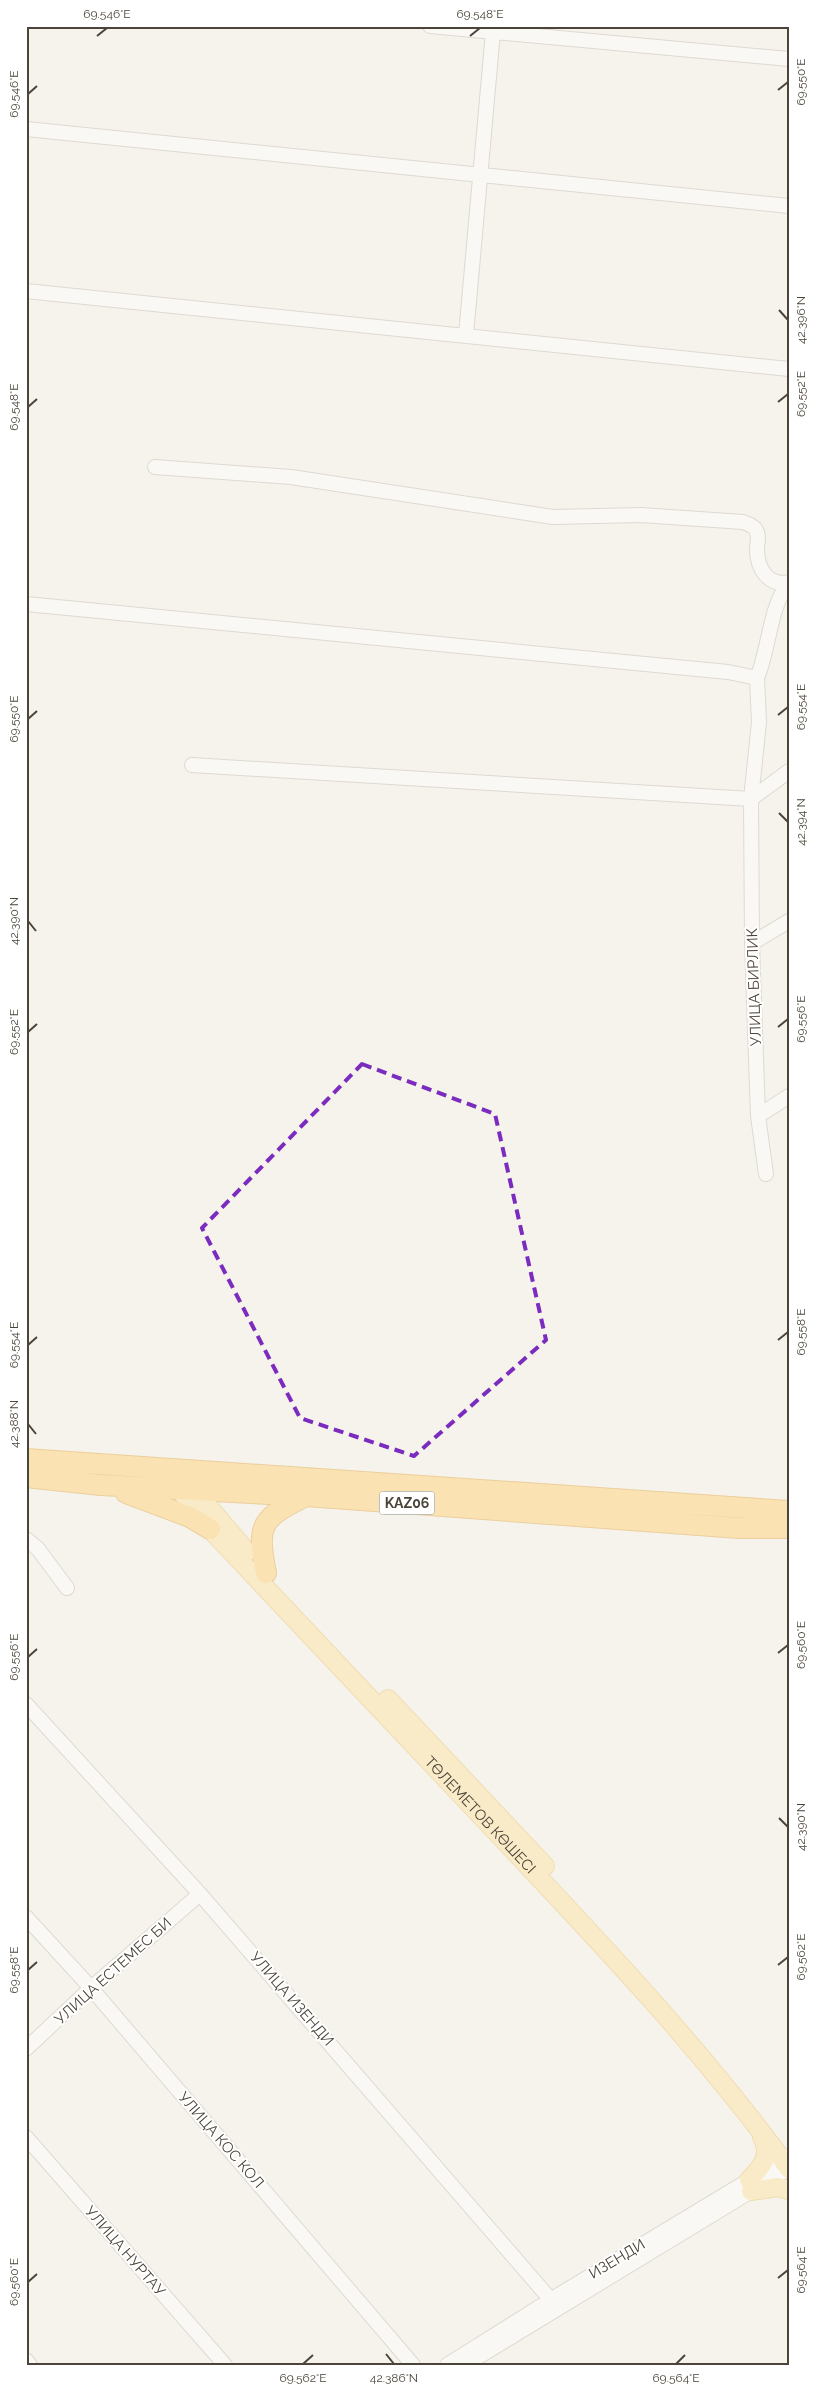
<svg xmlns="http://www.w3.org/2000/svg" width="815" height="2391" viewBox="0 0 815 2391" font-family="Raleway,sans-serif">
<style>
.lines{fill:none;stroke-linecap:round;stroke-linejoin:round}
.minor-casing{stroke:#c2bbae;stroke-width:16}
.major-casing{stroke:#e6c16a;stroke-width:20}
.highway-casing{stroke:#e0a43c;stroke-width:22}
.minor{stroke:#fff;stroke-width:14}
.major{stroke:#ffe39c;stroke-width:18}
.highway{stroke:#ffcf6e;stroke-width:20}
.marked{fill:none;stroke:#7b2cbf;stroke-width:4;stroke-dasharray:10 6;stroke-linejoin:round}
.ticks{fill:none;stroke:#4b4439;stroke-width:2}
.labels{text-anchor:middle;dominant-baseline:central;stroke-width:4;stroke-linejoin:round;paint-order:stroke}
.shield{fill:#fff;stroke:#817c74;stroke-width:1}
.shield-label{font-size:14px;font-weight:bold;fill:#4b4439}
.street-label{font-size:15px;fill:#4b4439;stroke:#fff}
.neatline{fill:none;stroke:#4b4439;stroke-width:2}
.ticks-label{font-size:12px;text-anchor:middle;fill:#4b4439}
</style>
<rect width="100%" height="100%" fill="#f6f3ec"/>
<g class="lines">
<!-- minor casing -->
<g class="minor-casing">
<path id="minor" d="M430 26 789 59
M26 129 789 206
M26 291 789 369
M466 335 493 32
M155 467 291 477 553 517 641 515 743 522C748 524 753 525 756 530 760 537 757 542 757 549 757 568 768 587 789 582
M26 604 728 672 757 678C769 650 770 604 789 583
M757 678 759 722 751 799 752 943 758 1116 766 1174
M192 765 751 799 789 771
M752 943 789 921
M758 1116 789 1096
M26 1539 38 1549 67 1588
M26 1704 200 1894 557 2307
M26 1917 91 1988 413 2365
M26 2049 91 1988 200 1894
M26 2137 225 2365
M26 2360 30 2365
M447 2365 552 2299 789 2156
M465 2365 789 2168"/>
</g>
<!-- major casing -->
<g class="major-casing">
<g id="major">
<path id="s1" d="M173 1481 210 1529C311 1636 413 1743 514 1851 610 1953 706 2055 789 2169"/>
<path d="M191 1486 247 1552"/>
<path d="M388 1699 545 1866"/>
<path d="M749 2180C762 2167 772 2155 762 2137"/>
<path d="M751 2191 778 2187 789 2190"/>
</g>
</g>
<!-- highway casing -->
<g class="highway-casing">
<path id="highway" d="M26 1459 789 1511
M26 1477 101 1485 306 1496 739 1528H789
M126 1493 190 1517 210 1529
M266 1573C256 1523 262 1518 306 1496"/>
</g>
<!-- minor -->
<use href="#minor" class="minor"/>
<!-- major -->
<use href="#major" class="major"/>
<!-- highway -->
<use href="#highway" class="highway"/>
</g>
<!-- marked area -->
<path d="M0 0H815V2391H0ZM362 1064 495 1114 546 1340 414 1456 300 1418 202 1228Z" fill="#f6f3ec" fill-opacity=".55" fill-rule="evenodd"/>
<path class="marked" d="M362 1064 495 1114 546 1340 414 1456 300 1418 202 1228Z"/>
<!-- ticks -->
<path class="ticks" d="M97 36 107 28M470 36 480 28M778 90 788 82M28 94 37 86M779 310 788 320M778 402 788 394M28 407 37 399M778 715 788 707M28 719 37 711M779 813 788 822M28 921 36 931M778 1027 788 1019M28 1032 37 1024M778 1340 788 1332M28 1345 37 1337M28 1424 36 1434M778 1653 788 1645M28 1657 37 1649M779 1818 788 1827M778 1965 788 1957M28 1970 37 1962M778 2278 788 2270M28 2282 37 2274M386 2354 394 2364M303 2364 313 2355M676 2364 685 2355"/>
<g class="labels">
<!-- shield labels -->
<rect class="shield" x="379.5" y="1491.5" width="55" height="23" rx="4"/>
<g class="shield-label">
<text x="407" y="1503">KАZ06</text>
</g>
<!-- street labels -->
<g class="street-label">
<text transform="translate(754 987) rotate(-92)">УЛИЦА БИРЛИК</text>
<text stroke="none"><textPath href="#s1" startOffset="454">ТӨЛЕМЕТОВ КӨШЕСІ</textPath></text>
<text transform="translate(113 1971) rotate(-42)">УЛИЦА ЕСТЕМЕС БИ</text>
<text transform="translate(292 1999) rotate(49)">УЛИЦА ИЗЕНДИ</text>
<text transform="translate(221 2140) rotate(49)">УЛИЦА КОС КОЛ</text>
<text transform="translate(125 2251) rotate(49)">УЛИЦА НУРТАУ</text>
<text transform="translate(617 2259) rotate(-31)">ИЗЕНДИ</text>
</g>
</g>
<!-- border -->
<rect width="815" height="2391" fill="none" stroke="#ffffff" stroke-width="55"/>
<rect x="28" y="28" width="760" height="2336" class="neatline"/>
<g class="ticks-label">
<text x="107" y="18">69.546°E</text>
<text x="480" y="18">69.548°E</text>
<text transform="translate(801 82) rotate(-90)" y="4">69.550°E</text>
<text transform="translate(14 94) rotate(-90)" y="4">69.546°E</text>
<text transform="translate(801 320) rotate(-90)" y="4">42.396°N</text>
<text transform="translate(801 394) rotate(-90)" y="4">69.552°E</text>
<text transform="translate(14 407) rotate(-90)" y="4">69.548°E</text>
<text transform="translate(801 707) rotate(-90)" y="4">69.554°E</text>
<text transform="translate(14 719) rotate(-90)" y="4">69.550°E</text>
<text transform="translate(801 822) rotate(-90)" y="4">42.394°N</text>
<text transform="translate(14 921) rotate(-90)" y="4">42.390°N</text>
<text transform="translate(801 1019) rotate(-90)" y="4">69.556°E</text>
<text transform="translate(14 1032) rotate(-90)" y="4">69.552°E</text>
<text transform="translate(801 1332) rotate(-90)" y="4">69.558°E</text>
<text transform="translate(14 1345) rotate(-90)" y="4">69.554°E</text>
<text transform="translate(14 1424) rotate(-90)" y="4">42.388°N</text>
<text transform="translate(801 1645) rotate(-90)" y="4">69.560°E</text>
<text transform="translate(14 1657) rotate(-90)" y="4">69.556°E</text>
<text transform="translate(801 1827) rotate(-90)" y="4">42.390°N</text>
<text transform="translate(801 1957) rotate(-90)" y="4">69.562°E</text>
<text transform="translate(14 1970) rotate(-90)" y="4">69.558°E</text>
<text transform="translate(801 2270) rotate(-90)" y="4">69.564°E</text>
<text transform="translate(14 2282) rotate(-90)" y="4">69.560°E</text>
<text x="303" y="2382">69.562°E</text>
<text x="394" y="2382">42.386°N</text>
<text x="676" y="2382">69.564°E</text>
</g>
</svg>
